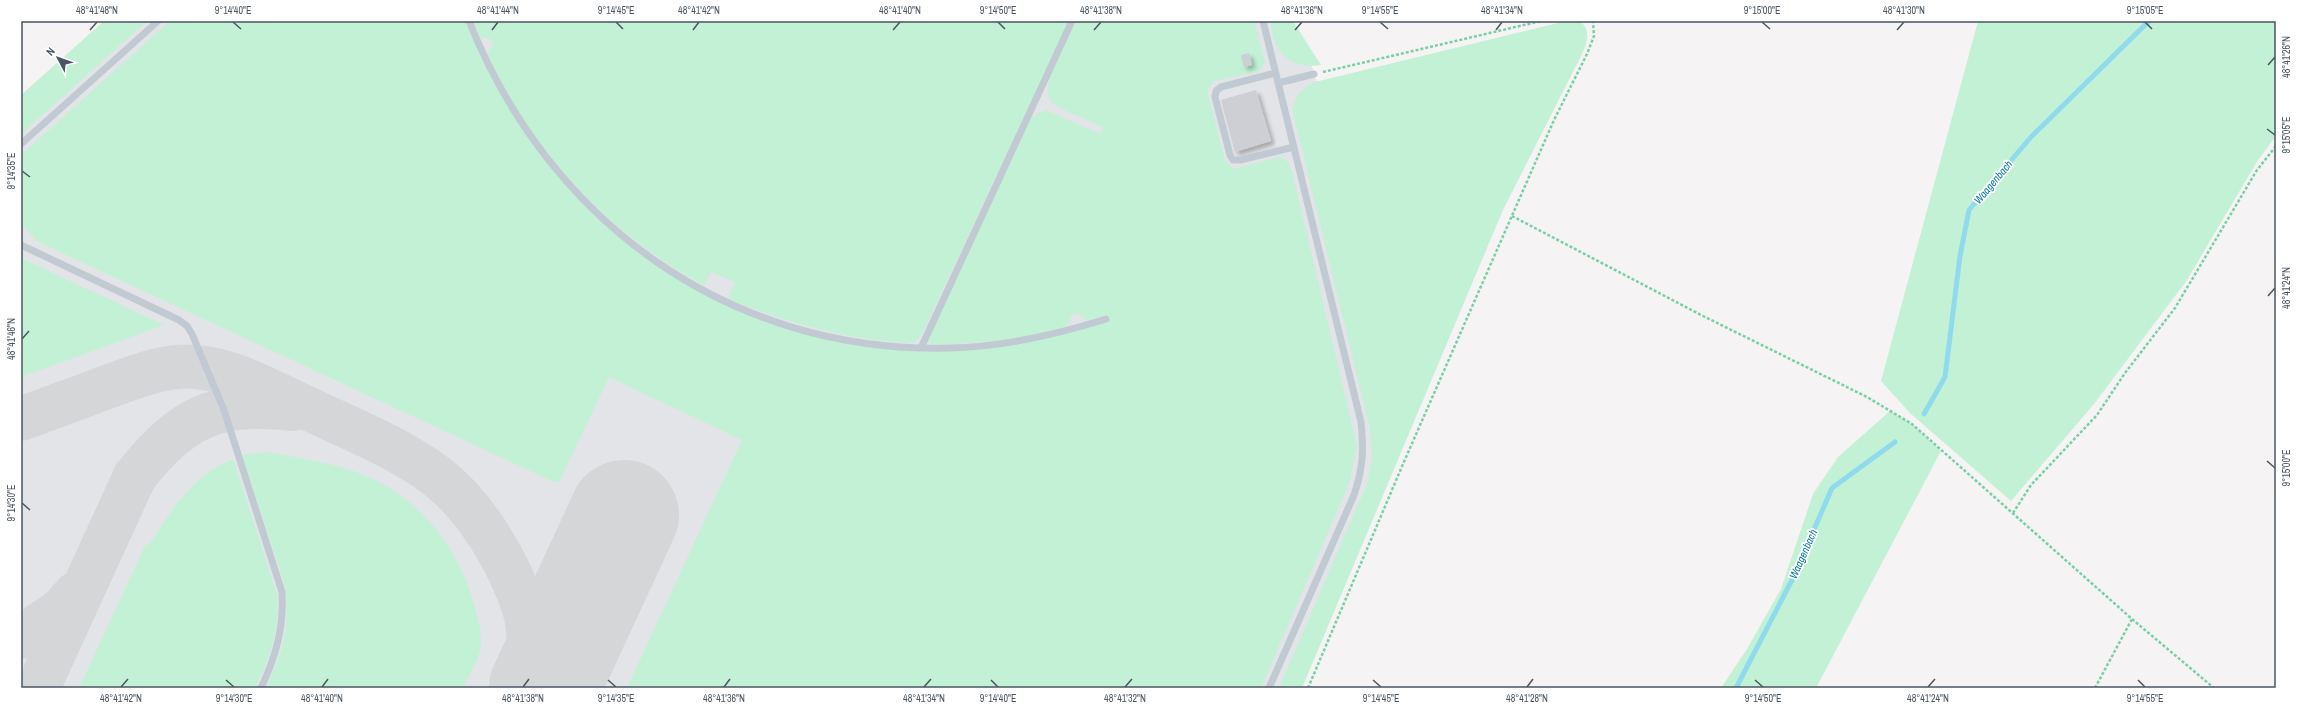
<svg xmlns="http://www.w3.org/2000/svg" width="2297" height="709" viewBox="0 0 2297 709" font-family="'Archivo Narrow',sans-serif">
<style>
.airport{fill:#e2e4e7}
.green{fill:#c3f1d5}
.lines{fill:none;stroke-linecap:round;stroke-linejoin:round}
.stream{stroke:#90daee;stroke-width:5}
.taxiway{stroke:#d5d6d8;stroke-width:44}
.runway{stroke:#d5d6d8;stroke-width:110}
.building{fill:#cdcfd5;filter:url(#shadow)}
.path{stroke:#7ad0a6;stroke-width:2.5;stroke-dasharray:3 2;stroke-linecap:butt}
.service{stroke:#c1cad2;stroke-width:7}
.ticks{fill:none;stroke:#4a5661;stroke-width:1.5}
.labels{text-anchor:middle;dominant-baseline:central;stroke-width:3.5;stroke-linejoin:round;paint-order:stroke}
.water-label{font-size:11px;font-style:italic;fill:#0c7c9b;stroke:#fff}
.neatline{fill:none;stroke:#4a5661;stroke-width:1.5}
.ticks-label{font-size:10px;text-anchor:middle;fill:#4a5661}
</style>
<defs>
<filter id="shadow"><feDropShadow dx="3.5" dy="3.5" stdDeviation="2" flood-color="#0004"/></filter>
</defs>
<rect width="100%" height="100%" fill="#f5f3f3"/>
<!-- airport -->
<path class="airport" d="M126 21H1276L1311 63 1316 81H1319L1377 430 1375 475 1285 688H21V116Z"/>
<!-- green -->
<path class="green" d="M104 21H147L21 134V95Z
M170 21H466C530 181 648 293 817 336 859 346 906 354 950 351 967 350 984 346 1001 343 1038 338 1073 332 1109 321L1107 315 1087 321 1078 313 1071 316 1070 322C1057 340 955 344 931 344L928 341 1031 117 1046 110 1100 134 1103 128C1091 120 1059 110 1051 101 1038 87 1069 36 1076 21H1254L1265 62 1260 71 1214 81 1207 90 1225 161 1234 169 1281 157 1290 164 1357 446 1350 481 1261 688H627L742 440 609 377 559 482H554L47 246 37 241 21 223V155Z
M472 21H1069L921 336 913 343C848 340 789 323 728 299L735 282 711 272 704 286C607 231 533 154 487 52L493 46 489 38H481Z
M1271 21H1293L1321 65C1304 68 1286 63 1277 46 1273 39 1272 29 1271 21Z
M1566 21H1579C1592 29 1587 43 1582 54L1503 210 1302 688H1279L1367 484 1372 458 1370 429 1293 112C1293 96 1305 85 1319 81Z
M1978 21H2276V136L2258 160 2187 280 2094 404 2011 501 1910 413 1881 381Z
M21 258 164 325 21 377Z
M1890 411 1912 424 1941 451 1816 688H1721L1747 649 1781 589 1813 494 1838 457Z
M268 452C297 458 328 462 356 472 417 494 459 546 475 608 478 619 483 638 480 650 478 662 468 676 463 688H266C284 649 290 628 285 585L242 455Z
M233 459 277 595C280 630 270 657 255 688H79L146 544 149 545C173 509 192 476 233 459Z"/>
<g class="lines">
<!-- stream -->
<path class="stream" d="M1924 414 1945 377 1960 256 1969 210 2031 137 2149 21
M1736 688 1793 578 1832 488 1895 442"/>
<!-- taxiway -->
<path class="taxiway" d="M21 419C47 409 73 400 99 390 130 379 162 364 196 367 235 370 273 393 309 409 351 429 397 447 435 475 476 506 510 563 525 612 530 630 530 669 527 688
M21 637 61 610 75 594
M38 688 135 476C184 416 215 401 293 409"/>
<!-- runway -->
<path class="runway" d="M544 688 624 515"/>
</g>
<!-- building -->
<path class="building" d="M1249 53 1252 65 1244 67 1241 55Z
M1256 90 1271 141 1235 152 1221 100Z"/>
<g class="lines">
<!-- path -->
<path class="path" d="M1323 72 1541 21
M1512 216 1703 316 1867 397 1912 424 2132 619 2214 688
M2013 513 2031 485 2097 415 2125 373 2175 308 2257 170 2276 146
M1308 688 1403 464 1554 120 1587 54 1594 36 1593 21
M2095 688 2132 619"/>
<!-- service -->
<path class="service" d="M469 21C549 222 729 353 949 348 1003 347 1055 335 1106 319
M1263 21 1361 422C1364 450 1363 468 1354 495L1269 688
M1275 73 1221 87 1216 91 1215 97 1230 155 1233 160H1240L1294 147
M1278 83 1314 74
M21 144 158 21
M21 245 179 320 187 326 192 334 224 410 282 592C284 628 276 656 261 688
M921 348 1072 21"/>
</g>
<!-- ticks -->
<path class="ticks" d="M233 22 241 29M616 22 623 29M998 22 1005 29M1380 22 1388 29M1762 22 1770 29M2145 22 2152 29M90 30 97 22M492 30 498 22M693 30 699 22M893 30 900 22M1094 30 1101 22M1295 30 1302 22M1496 30 1502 22M1897 30 1904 22M2268 65 2275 57M2267 129 2275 135M22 171 30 177M2268 296 2275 288M22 339 29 331M2267 461 2275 468M22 503 30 510M226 680 234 687M608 680 616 687M991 680 998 687M1373 680 1381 687M1755 680 1763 687M2138 680 2145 687M121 687 128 679M322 687 328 679M523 687 529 679M724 687 730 679M924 687 931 679M1125 687 1132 679M1527 687 1533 679M1928 687 1935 679"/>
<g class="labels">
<!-- water labels -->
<g class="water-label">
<text transform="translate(1993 182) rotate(-50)">Waagenbach</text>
<text transform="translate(1803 554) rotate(-66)">Waagenbach</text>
</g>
</g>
<!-- border -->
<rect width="2297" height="709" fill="none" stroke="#ffffff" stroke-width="44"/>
<!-- north arrow -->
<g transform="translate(58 58) rotate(311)" stroke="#ffffff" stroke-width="3" paint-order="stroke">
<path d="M0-3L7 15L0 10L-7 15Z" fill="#4a5661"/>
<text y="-6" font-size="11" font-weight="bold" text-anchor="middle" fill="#4a5661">N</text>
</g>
<rect x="22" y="22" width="2253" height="665" class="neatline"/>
<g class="ticks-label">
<text x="97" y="14">48°41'48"N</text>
<text x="233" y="14">9°14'40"E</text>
<text x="498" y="14">48°41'44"N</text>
<text x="616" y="14">9°14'45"E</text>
<text x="699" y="14">48°41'42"N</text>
<text x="900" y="14">48°41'40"N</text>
<text x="998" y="14">9°14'50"E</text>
<text x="1101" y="14">48°41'38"N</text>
<text x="1302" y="14">48°41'36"N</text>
<text x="1380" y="14">9°14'55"E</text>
<text x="1502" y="14">48°41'34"N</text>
<text x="1762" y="14">9°15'00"E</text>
<text x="1904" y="14">48°41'30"N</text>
<text x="2145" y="14">9°15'05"E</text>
<text transform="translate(2286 57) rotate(-90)" y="4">48°41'26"N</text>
<text transform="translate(2286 135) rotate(-90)" y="4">9°15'05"E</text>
<text transform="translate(11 171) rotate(-90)" y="4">9°14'35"E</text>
<text transform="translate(2286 288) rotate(-90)" y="4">48°41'24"N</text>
<text transform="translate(11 339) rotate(-90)" y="4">48°41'46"N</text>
<text transform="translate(2286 468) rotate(-90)" y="4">9°15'00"E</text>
<text transform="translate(11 503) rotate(-90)" y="4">9°14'30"E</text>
<text x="121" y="702">48°41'42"N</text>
<text x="234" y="702">9°14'30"E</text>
<text x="322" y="702">48°41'40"N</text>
<text x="523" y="702">48°41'38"N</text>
<text x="616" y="702">9°14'35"E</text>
<text x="724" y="702">48°41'36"N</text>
<text x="924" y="702">48°41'34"N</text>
<text x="998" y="702">9°14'40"E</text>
<text x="1125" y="702">48°41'32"N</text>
<text x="1381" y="702">9°14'45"E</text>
<text x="1527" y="702">48°41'28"N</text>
<text x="1763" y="702">9°14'50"E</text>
<text x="1928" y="702">48°41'24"N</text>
<text x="2145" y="702">9°14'55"E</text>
</g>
</svg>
